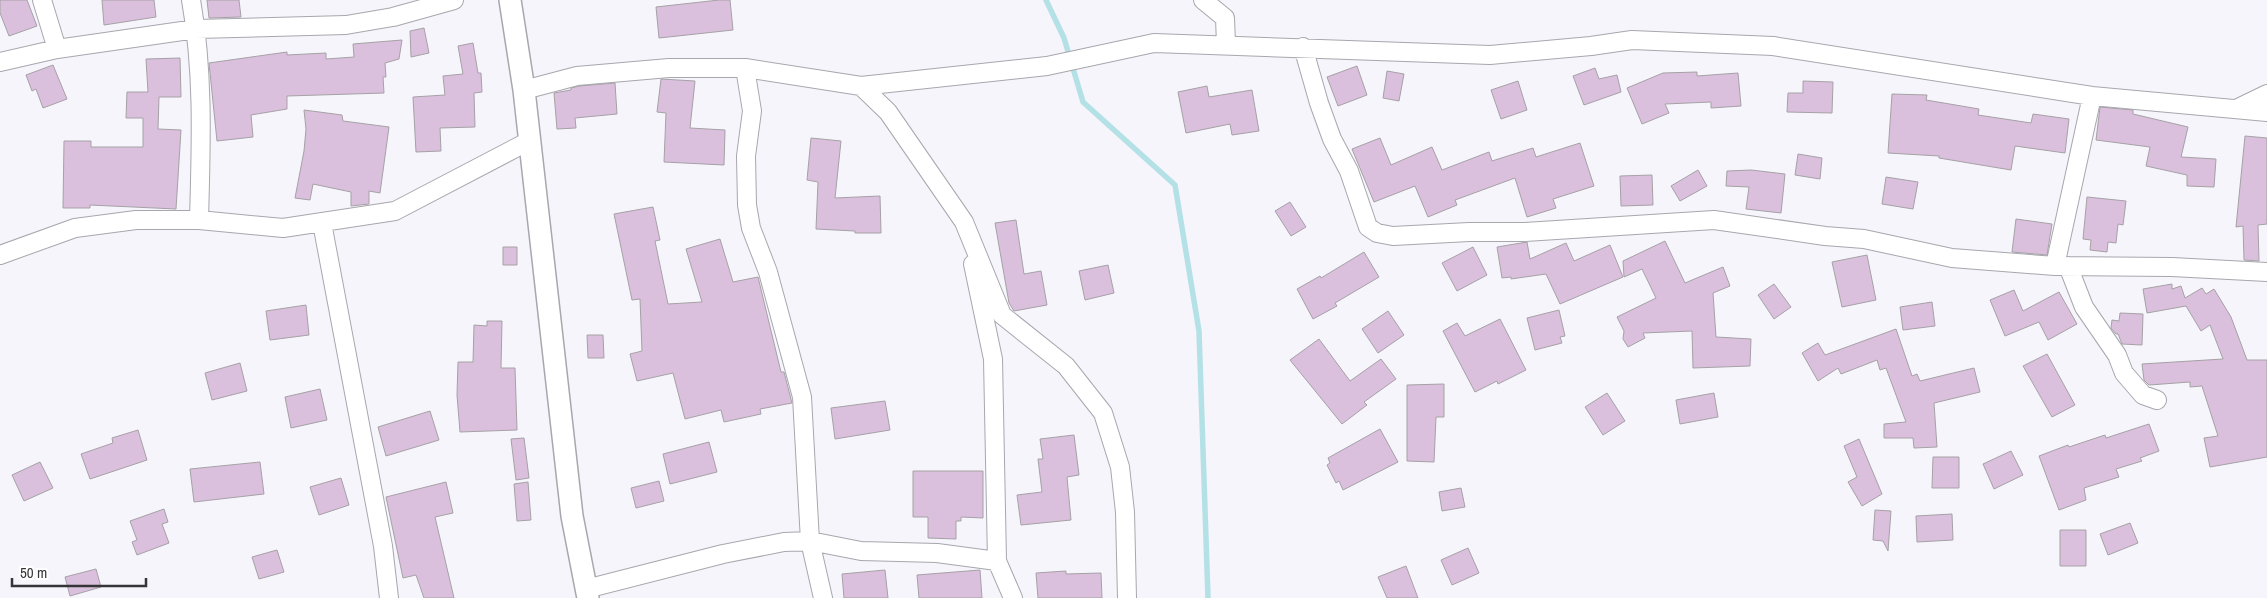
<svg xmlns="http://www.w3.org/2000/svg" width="2267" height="598" viewBox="0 0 2267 598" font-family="'Archivo Narrow',sans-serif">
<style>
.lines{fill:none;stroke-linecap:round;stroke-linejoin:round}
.stream{stroke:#b3e1e6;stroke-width:5.5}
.building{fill:#dac0dc;stroke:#a6a1a6}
.minor-casing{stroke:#a7a7ad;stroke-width:20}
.major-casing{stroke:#a7a7ad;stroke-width:24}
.minor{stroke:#fff;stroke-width:18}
.major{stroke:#fff;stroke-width:21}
</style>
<rect width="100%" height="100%" fill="#f6f5fc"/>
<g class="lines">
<!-- stream -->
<path class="stream" d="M1046 0 1064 38 1083 102 1175 185 1199 331 1208 598"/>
</g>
<!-- building -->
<path class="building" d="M0 0H27L37 26 9 36 0 13Z
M102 0H154L156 17 104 25Z
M207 0H239L241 17 209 18Z
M719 0H730L733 30 659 38 656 7Z
M424 28 429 53 411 57 410 31Z
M402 40 399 59 385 63 386 77H383L384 93 287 96V109L251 115 253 137 217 141 209 63 287 52V55L326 53V59L354 57 353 44Z
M473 43 478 73H481L482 92 474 93 475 127 440 128 441 151 416 152 413 97 445 95 443 76 463 74 458 46Z
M180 58 181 97H159L158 129 181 130 176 209 90 205V208H63L64 141H91V147H143V118H126L127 92H148L146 59Z
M53 65 67 99 43 108 36 89 32 91 26 75Z
M1357 66 1367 95 1338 106 1327 77Z
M1595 68 1599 79 1617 75 1621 92 1584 105 1573 76Z
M1387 71 1404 74 1399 101 1383 98Z
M1697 72V76L1738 73 1741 106 1711 108V102L1665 104 1669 113 1642 124 1627 88 1663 73Z
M661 79 695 81 690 128 725 130 724 165 664 162 666 113 657 112Z
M1518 81 1527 110 1501 119 1491 90Z
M1803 81 1833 82 1832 113 1787 112 1788 93H1803Z
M615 83 617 114 575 118 576 128 557 129 554 93 571 90V88L579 86Z
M1207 86 1209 97 1252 90 1259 131 1232 135 1230 124 1186 133 1178 92Z
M1892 94 1927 95 1926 100 1979 109 1978 115 2031 123 2033 114 2069 119 2065 153 2015 146 2011 170 1939 158V156L1888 153Z
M2100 107 2133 110V114L2188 127 2181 157 2216 159 2214 187 2187 186V175L2146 166 2150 147 2096 140Z
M304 110 342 115 343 121 389 127 380 193 369 191V204L351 206V192L313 184 310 200 295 198 304 151 306 129Z
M2245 136 2267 138V224L2258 225 2259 261 2244 260 2243 226 2236 227Z
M811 138 841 141 835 198 880 196 881 233H855V231L816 229 818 182 807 180Z
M1380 138 1391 165 1432 147 1442 170 1489 152 1492 161 1533 148 1536 157 1580 143 1594 186 1553 199 1556 208 1527 217 1515 178 1455 200 1457 205 1428 217 1415 186 1374 202 1352 149Z
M1798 154 1822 158 1820 179 1795 175Z
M1698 170 1707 186 1680 201 1671 186Z
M1751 170 1785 174 1781 213 1746 209 1749 187 1726 186 1727 171Z
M1652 175 1653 205 1621 206 1620 176Z
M1886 177 1918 182 1913 209 1882 204Z
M2087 197 2126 201 2123 225 2118 224 2116 243 2108 242 2107 252 2090 250 2091 240 2083 239Z
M1290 202 1306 227 1291 236 1275 211Z
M653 207 660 240 655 241 668 304 702 302 686 249 720 239 733 282 758 277 781 372H784L792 403 760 409 761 414 724 422 721 410 685 419 673 373 637 381 630 354 642 351 640 299 632 300 614 214Z
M2016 219 2052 224 2047 255 2012 252Z
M1016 220 1024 274 1041 271 1047 305 1014 311 1009 303 995 223Z
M1665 241 1685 283 1723 267 1730 286 1713 293 1716 337 1751 339 1750 366 1693 368 1692 331 1643 333 1645 338 1628 347 1623 339 1624 331 1617 317 1656 298 1642 269 1624 277 1623 261Z
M1527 242 1530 259 1566 243 1574 261 1610 245 1623 277 1560 304 1546 274 1511 279V277L1502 278 1497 247Z
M503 247H517V265H503Z
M1473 247 1487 275 1457 291 1442 263Z
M1364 252 1379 277 1335 303 1337 306 1313 319 1297 289 1320 276 1321 278Z
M1867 255 1876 300 1842 307 1832 262Z
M1108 265 1114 293 1085 300 1079 271Z
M1774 284 1791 307 1774 319 1758 295Z
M2172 284V289L2181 286 2185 298 2202 288 2206 294 2214 289 2231 317 2247 360H2267V457L2210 467 2204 438 2218 436 2202 386 2190 387V382L2149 385 2144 380 2142 364 2223 359 2210 325 2201 331 2186 306 2147 313 2143 289Z
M2014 290 2023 311 2059 292 2077 324 2048 340 2039 322 2005 336 1990 300Z
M1932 302 1935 326 1903 330 1900 307Z
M306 305 309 335 270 340 266 311Z
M1559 310 1565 336 1560 337 1562 343 1535 350 1527 318Z
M1388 311 1404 335 1378 353 1362 329Z
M2120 313 2143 314 2142 345 2122 344 2118 334H2116L2111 328 2112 320 2119 321Z
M1500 319 1526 370 1498 384 1497 381 1475 392 1443 331 1457 323 1465 336Z
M487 321H502L501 368H515L517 430 460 432 457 395 458 362H473L474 325 487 326Z
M1896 329 1912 376 1917 374 1920 381 1974 368 1980 392 1934 403 1937 447 1914 448 1913 438H1884V424L1906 422 1886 368 1880 370 1877 360 1841 374 1838 368 1818 381 1802 353 1818 343 1825 355Z
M587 335H603L604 358H588Z
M1319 339 1350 381 1381 359 1396 379 1364 402 1367 405 1342 424 1290 360Z
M2047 354 2075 405 2052 417 2023 366Z
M240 363 247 391 212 400 205 373Z
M1444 384V417H1436L1434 462 1407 461V385Z
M320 389 327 420 291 428 285 397Z
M1607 393 1625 421 1603 435 1585 407Z
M1714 393 1718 417 1680 424 1676 400Z
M885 401 890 430 835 439 831 408Z
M430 411 439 440 386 456 378 427Z
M2149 424 2159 451 2140 458 2142 461 2116 469 2119 477 2084 488 2086 500 2059 510 2039 456 2068 445 2069 447 2105 435 2106 438Z
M1380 429 1398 462 1343 490 1339 481 1336 483 1327 465 1330 463 1328 458Z
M138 430 147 460 90 479 81 454 113 443 112 438Z
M1074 435 1079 475 1067 477 1071 520 1021 525 1017 495 1042 492 1038 459H1043L1040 439Z
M524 438 529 478 516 480 511 439Z
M1859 439 1882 494 1862 506 1848 482 1857 477 1844 446Z
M709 442 717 472 670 484 663 454Z
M2011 451 2023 475 1994 489 1983 464Z
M1933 457H1959V488H1932Z
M40 462 53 488 24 501 12 475Z
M260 462 264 494 194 502 190 469Z
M913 471H983V518L961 517V521H956V539L928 538V517H913Z
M341 478 349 505 319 515 310 487Z
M659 481 664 501 636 508 631 488Z
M446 482 453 513 435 517 454 598H424L416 575 403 578 386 497Z
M528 482 531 520 517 521 514 484Z
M1461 488 1465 507 1442 511 1439 492Z
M164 509 168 522 162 524 169 543 137 555 132 542 137 540 130 521Z
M1875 510 1891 511 1888 551 1883 541 1873 540Z
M1952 514 1953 540 1917 542 1916 516Z
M2130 523 2138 543 2108 555 2100 534Z
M2060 530H2086V566H2060Z
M1468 548 1479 573 1452 585 1441 560Z
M277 550 284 572 259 579 252 557Z
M1406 566 1418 598H1387L1378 577Z
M96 569 101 587 70 596 65 577Z
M885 570 888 598H844L842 574Z
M980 570 982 598H919L917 575Z
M1066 571V574L1101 573 1102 598H1038L1036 573Z"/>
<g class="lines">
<!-- minor casing -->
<g class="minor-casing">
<path id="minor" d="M42 0 57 49
M191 0C204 73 201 146 199 220
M1203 0 1225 18 1226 44
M1303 47 1319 103 1332 139 1349 171 1368 227 1377 233 1393 236 1469 232H1525L1714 220 1825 236 1864 239 1952 258 2055 266 2172 267 2267 272
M0 62 57 49 196 29 346 25 393 17 454 0
M745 68 752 111 746 156 747 205 751 228 768 272 802 397 810 541 823 598
M861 86 888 112 964 222 1002 315 1066 366 1103 413 1120 467 1125 512 1127 598
M524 90 577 76 669 68H745L861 86 1047 66 1154 43 1490 55 1591 46 1632 40 1773 46 2092 96 2267 112
M2236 109 2267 94
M322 223 383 546 389 598
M0 255 75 228 136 220H199L283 228 395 211 529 141
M973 264 993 359 997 561
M2055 266 2092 96
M2068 266 2084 307 2117 355 2124 373 2143 395 2157 400
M586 589 723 554 784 542 810 541 861 551 937 553 997 561 1013 598"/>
</g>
<!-- major casing -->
<g class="major-casing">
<path id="major" d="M510 0 524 90 572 516 588 598"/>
</g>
<!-- minor -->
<use href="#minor" class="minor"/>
<!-- major -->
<use href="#major" class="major"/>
</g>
<!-- scale -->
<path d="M12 578v8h134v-8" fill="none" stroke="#353537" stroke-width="2.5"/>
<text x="20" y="578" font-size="15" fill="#353537" stroke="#ffffff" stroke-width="4" paint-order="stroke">50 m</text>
</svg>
